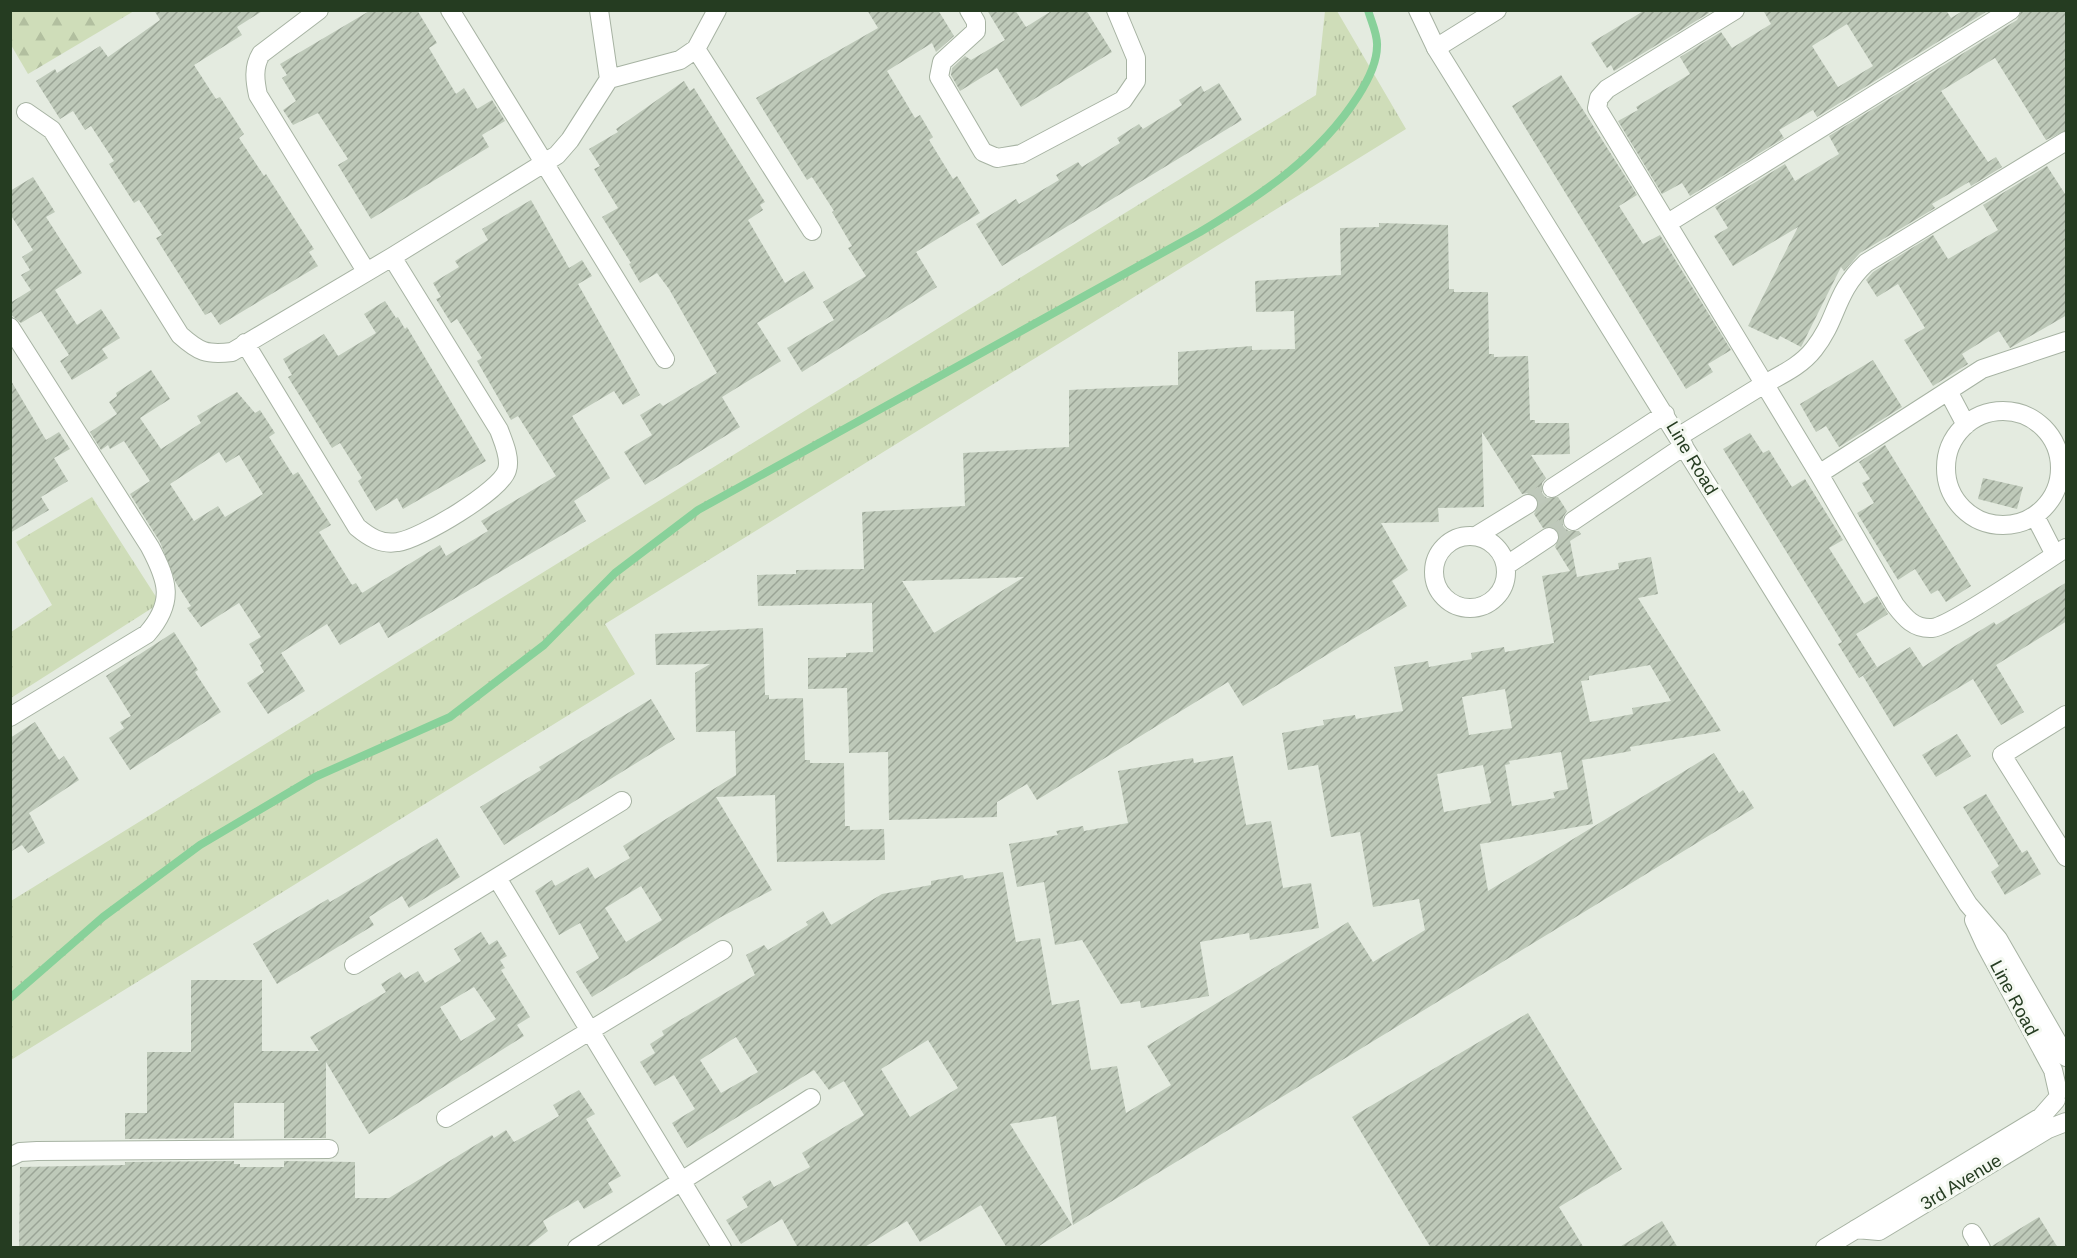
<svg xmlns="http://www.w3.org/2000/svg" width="2077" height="1258" viewBox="0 0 2077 1258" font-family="Helvetica,sans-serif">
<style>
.grass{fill:url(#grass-tufts)}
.forest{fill:url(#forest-firs)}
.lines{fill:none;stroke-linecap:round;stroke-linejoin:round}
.stream{stroke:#88d19a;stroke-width:8}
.building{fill:url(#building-hatch);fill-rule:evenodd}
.minor-tunnel{stroke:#bec8ba;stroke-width:18;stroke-dasharray:18 9;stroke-linecap:butt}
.minor-casing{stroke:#a7b3a3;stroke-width:20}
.tertiary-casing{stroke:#a7b3a3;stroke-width:20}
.minor{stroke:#fff;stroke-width:18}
.tertiary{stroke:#fff;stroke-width:18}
.labels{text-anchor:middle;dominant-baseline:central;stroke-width:6;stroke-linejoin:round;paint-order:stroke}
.street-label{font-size:18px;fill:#253c21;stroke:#f4f8f1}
</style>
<defs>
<pattern id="grass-tufts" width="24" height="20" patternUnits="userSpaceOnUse" patternTransform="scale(1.5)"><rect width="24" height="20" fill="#cfddb9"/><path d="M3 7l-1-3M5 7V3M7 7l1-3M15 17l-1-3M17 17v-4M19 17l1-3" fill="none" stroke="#b2bf9f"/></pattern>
<pattern id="forest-firs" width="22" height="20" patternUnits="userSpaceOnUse" patternTransform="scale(1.5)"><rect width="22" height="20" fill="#cfddb9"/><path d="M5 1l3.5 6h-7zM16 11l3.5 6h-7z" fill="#b2bf9f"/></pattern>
<pattern id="building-hatch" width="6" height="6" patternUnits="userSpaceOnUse" patternTransform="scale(1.5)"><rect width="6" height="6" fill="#bec9b9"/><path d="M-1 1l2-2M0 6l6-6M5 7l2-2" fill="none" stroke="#9aa496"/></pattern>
</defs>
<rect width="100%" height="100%" fill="#e4ebe0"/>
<!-- grass -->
<path class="grass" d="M1325 11H1337L1406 129 605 624 635 674 11 1060V901L1316 95Z
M92 497 160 603 11 698V632L52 605 16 542Z"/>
<!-- forest -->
<path class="forest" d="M11 10H134V11L28 74 11 45Z"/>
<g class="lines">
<!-- stream -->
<path class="stream" d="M10 998 103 917 200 845 315 777 450 717 544 645 615 573 698 510 1200 232C1261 195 1319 157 1358 96 1367 82 1377 63 1377 46 1378 35 1371 21 1368 10"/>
</g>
<!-- building -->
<path class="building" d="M154 10H264L237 27 242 35 194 65 216 99 220 97 244 134 239 138 264 176 266 174 314 249 309 252 318 266 220 325 211 312 205 315 156 238 162 235 139 200 134 203 109 164 114 161 91 126 85 130 73 111 60 119 36 81 55 69 57 73 100 46 108 57 160 20Z
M371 10H417L437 43 429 48 456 94 464 88 477 109 492 100 505 121 482 135 489 147 371 219 338 165 348 159 318 113 293 125 283 110 296 101 282 78 287 75 280 64Z
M867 10H938L954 36 936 52 932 43 887 71 915 118 920 115 933 137 929 140 953 179 957 176 980 213 916 252 937 287 802 372 787 348 834 320 823 302 866 276 848 248 852 246 832 212 834 211 812 177 807 180 756 98 878 28Z
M987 10H1015L1026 27 1053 10H1086L1112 52 1021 107 997 68 960 91 951 75 952 68 965 56 971 60 1005 40Z
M1645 10H1707L1709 13 1614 71 1611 65 1607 68 1591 43Z
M1763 10H1946L1951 18 1964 10H1989L1817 117 1813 110 1779 130 1784 138 1690 196 1682 183 1662 194 1618 121 1638 110 1636 107 1690 74 1680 57 1721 32 1732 48 1771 24ZM1847 24 1873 66 1838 87 1812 46Z
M2022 10H2067V130L2046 140 1995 58 1941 91 1988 162 1996 157 2002 167 1971 186 1969 182 1932 204 1935 208 1860 253 1844 271 1841 267 1801 347 1780 336 1778 340 1748 326 1798 227 1733 266 1714 236 1728 228 1715 207 1785 164 1795 181 1839 154 1829 136 2017 20Z
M1561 75 1637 195 1619 206 1643 244 1660 235 1731 350 1708 364 1713 372 1686 389 1512 106Z
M684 81 690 91 694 88 765 202 760 205 763 210 748 220 785 283 804 271 814 288 757 323 781 361 722 397 740 427 645 485 624 452 652 435 640 415 660 403 663 406 717 373 669 289 657 273 640 283 629 264 631 263 602 217 618 208 594 169 600 166 589 149 618 132 616 129Z
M1219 83 1242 120 1002 266 976 224 1016 199 1019 204 1059 180 1056 175 1078 162 1082 167 1120 143 1117 138 1139 124 1143 129 1182 105 1179 100 1201 86 1204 92Z
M2047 166 2067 197V315L2010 348 1999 331 1962 354 1968 364 1933 386 1904 340 1925 328 1898 284 1877 297 1866 280 1873 272 1933 235 1948 259 1998 230 1983 205Z
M33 177 55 212 46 217 82 273 55 290 77 325 101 309 120 338 102 349 108 358 72 380 60 361 69 355 41 311 21 323 10 314V303L31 290 21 275 30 270 22 257 33 250 10 214V191Z
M531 200 569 268 582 260 592 276 578 284 640 395 623 405 614 391 572 416 610 478 574 501 586 521 388 638 379 622 340 645 327 624 281 653 305 691 268 714 247 683 264 672 260 665 262 664 249 644 261 637 239 603 201 627 187 608 191 606 176 583 160 542 130 494 150 481 124 441 110 449 108 445 101 450 90 432 117 414 109 402 117 396 116 393 151 370 170 399 140 418 161 449 201 423 197 416 237 392 255 413 260 410 275 433 269 437 293 475 298 472 331 525 319 532 352 585 356 583 362 593 440 545 446 556 488 531 481 521 556 476 518 416 511 420 477 361 482 358 457 319 451 323 436 299 441 297 433 283 459 267 455 261 488 240 482 229ZM219 452 226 463 239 455 263 494 225 517 218 506 194 521 170 484Z
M1379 223 1448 225 1449 289H1454V292H1488L1489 354H1494V357L1528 356 1530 420H1535V423H1569L1570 454 1531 455 1546 478 1542 483V494L1547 498 1558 497 1567 511 1563 517V527L1569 531H1579L1581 534 1570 541 1577 577 1619 569 1618 563 1651 557 1658 594 1638 598 1721 731 1630 747 1631 751 1582 760 1593 824 1480 844 1488 891 1714 753 1739 793 1743 790 1754 808 1073 1225 1056 1116 1010 1124 1072 1225 1036 1248H1007L981 1205 920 1242 907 1221 863 1248H798L782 1219 741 1244 726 1220 748 1207 742 1197 770 1180 774 1187 810 1167 802 1153 864 1115 844 1081 829 1090 814 1070 687 1148 672 1123 695 1109 674 1075 655 1086 640 1062 655 1053 650 1044 664 1035 662 1031 755 975 746 955 764 945 768 950 808 925 806 922 823 911 831 925 882 894 931 885V881L963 875 964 879 1003 872 1016 942 1040 938 1052 1005 1079 1000 1091 1070 1117 1066 1126 1113 1171 1085 1147 1046 1321 939 1348 922 1373 962 1425 930 1419 899 1373 907 1360 832 1331 837 1318 765 1288 770 1282 733 1324 725 1323 720 1355 715 1356 719 1403 711 1394 667 1428 661 1429 667 1472 659 1471 653 1504 647 1505 652 1554 643 1542 576 1570 571 1555 547 1560 536 1553 527 1543 528 1534 514 1539 504 1537 498 1528 493 1522 494 1482 432 1484 507 1438 508 1439 522 1381 523 1408 570 1392 581 1407 606 1243 706 1228 682 1037 800 1027 784 997 802V817L889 820 888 752 849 753 847 688 808 689V658L846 657V653L873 652 872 603 758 606 757 575 796 574V570L864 569 862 512 965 506 963 453 1069 447V390L1178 385V352L1252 346V350L1295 349 1294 311 1256 312 1255 281 1341 275 1340 228 1379 227ZM1024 577 934 633 902 581ZM1650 665 1671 701 1632 708 1633 714 1590 722 1581 681 1589 680V676ZM1505 689 1512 728 1469 735 1462 697ZM1561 752 1568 789 1553 792 1555 798 1512 806 1505 765 1510 764 1509 761ZM1483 765 1491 803 1444 812 1437 774ZM736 1037 758 1072 721 1093 700 1060ZM928 1040 958 1088 910 1117 881 1069Z
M385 301 396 318 398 317 405 329 407 327 486 461 403 509 397 498 376 511 358 481 362 478 340 443 332 448 288 377 292 375 283 359 324 334 338 356 376 333 364 314Z
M1873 360 1902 407 1839 447 1826 426 1816 432 1800 404Z
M10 379 46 440 59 432 70 449 54 458 68 481 41 497 49 510 10 533Z
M1750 433 1763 453 1769 450 1792 487 1805 479 1843 540 1829 548 1864 604 1877 596 1888 614 1856 634 1877 667 1859 678 1838 644 1842 642 1723 449Z
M1885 445 1971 586 1946 602 1938 590 1931 594 1915 569 1898 580 1857 513 1874 503 1862 483 1870 479 1859 462Z
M1983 478 2023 487 2017 509 1978 499Z
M2067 582V621L1996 665 2024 712 2001 725 1973 679 1894 727 1863 676 1910 647 1923 667 1955 646 1994 622 1996 625Z
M763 628 765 695H769V699L803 698 805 760H810V763H844L845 826H850V830L884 829 885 860 777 862 775 795 716 797 772 890 721 917 592 997 576 972 599 958 580 923 559 935 535 891 552 880 555 886 588 867 595 879 630 858 623 846 736 775 735 731 696 732 695 673 710 664 656 665 655 634ZM641 886 662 920 626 942 605 908Z
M174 632 198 670 195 672 221 712 130 770 109 738 124 728 120 722 131 716 106 676Z
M651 699 675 739 504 845 480 807 541 770 539 767Z
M35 722 59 760 64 756 79 780 29 813 45 843 28 853 22 845 10 852V738Z
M1957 734 1971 756 1936 777 1922 755Z
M1233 756 1246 825 1271 821 1283 888 1311 883 1319 928 1250 940 1249 933 1200 942 1209 996 1141 1008 1140 1001 1121 1004 1082 940 1055 945 1044 882 1017 887 1009 844 1058 835 1056 831 1083 826 1084 831 1128 823 1118 771 1193 758 1194 763Z
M1986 794 2022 853 2027 850 2041 874 2005 895 1991 872 1999 866 1963 807Z
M437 838 460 877 409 908 402 896 369 917 374 925 277 984 253 944 328 899 330 902Z
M481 932 489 945 497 940 507 956 500 960 505 968 501 970 530 1017 517 1025 524 1036 369 1134 326 1062V1138H284V1103H234V1138L125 1139V1113H147V1052H191V980H262V1051H319L310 1037 386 992 381 984 400 972 405 979 418 971 425 983 461 961 454 949ZM474 987 496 1019 461 1041 440 1007Z
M1528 1013 1622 1169 1559 1207 1584 1248H1431L1352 1117Z
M579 1090 595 1114 586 1119 621 1176 608 1183 613 1192 584 1209 578 1200 543 1221 548 1231 526 1248H19L20 1167 125 1165V1162L234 1161V1164H240V1167H284V1161L355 1162V1198H389L492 1135 494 1138 506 1130 514 1142 525 1136 559 1116 553 1105Z
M2039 1217 2058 1248H1992V1246Z
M1662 1221 1678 1248H1618Z"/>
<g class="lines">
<!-- minor-tunnel -->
<path class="minor-tunnel" d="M1528 504 1552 488
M1549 537 1573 521"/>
<!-- minor casing -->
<g class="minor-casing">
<path id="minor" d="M319 10 261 54C253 67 255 81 258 95L366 271
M450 10 665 359
M969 10 976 22V31L942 62 939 77 983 152 997 158 1021 154 1123 100 1136 81V58L1116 10
M1735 10 1607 89 1599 98 1597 108 1819 474 1895 605C1905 618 1914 629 1932 628 1952 626 2043 562 2066 548
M1436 48 1968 904 1998 939 2066 1057
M696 49 812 231
M609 79 680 60 696 49 717 10
M26 112 52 130 180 335C199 352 206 355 232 352L392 257 557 155 570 140 609 79 599 10
M1668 223 2011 10
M10 327 150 547C168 581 175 602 147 634L10 717
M245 343 357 527C369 537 381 545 398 542 420 539 501 491 507 470 511 458 503 441 499 430L392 257
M1948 391 1966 425
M1946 468a57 57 0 1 1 114 0a57 57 0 1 1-114 0Z
M1678 437C1706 420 1733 403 1761 386 1780 375 1800 367 1814 349 1838 319 1834 293 1866 263L2066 141
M1819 474 1982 369 2066 341
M1552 488 1665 414
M2035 516 2055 555
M1573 521 1684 446
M1434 572a36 36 0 1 1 72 0a36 36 0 1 1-72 0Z
M1476 536 1528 504
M1507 565 1549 537
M2066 715 2002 755 2066 857
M497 878 722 1248
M1974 920 1985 944 2053 1070 2058 1092
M354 965 622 801
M446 1118 723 950
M10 1157 20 1152 37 1151 329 1149
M1856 1229 1879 1231 2048 1129 2066 1122
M1972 1233 1981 1248
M577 1248 811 1098
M1825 1248 2041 1117 2056 1100"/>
</g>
<!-- tertiary casing -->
<g class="tertiary-casing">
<path id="tertiary" d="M1418 10 1436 48 1497 10"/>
</g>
<!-- minor -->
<use href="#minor" class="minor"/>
<!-- tertiary -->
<use href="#tertiary" class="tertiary"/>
</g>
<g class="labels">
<!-- street labels -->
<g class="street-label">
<text transform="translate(1692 458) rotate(59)">Line Road</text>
<text transform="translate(2014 998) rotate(62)">Line Road</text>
<text transform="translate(1961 1182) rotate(-31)">3rd Avenue</text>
</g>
</g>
<!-- border -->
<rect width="2077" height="1258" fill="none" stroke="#253c21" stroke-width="24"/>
</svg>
